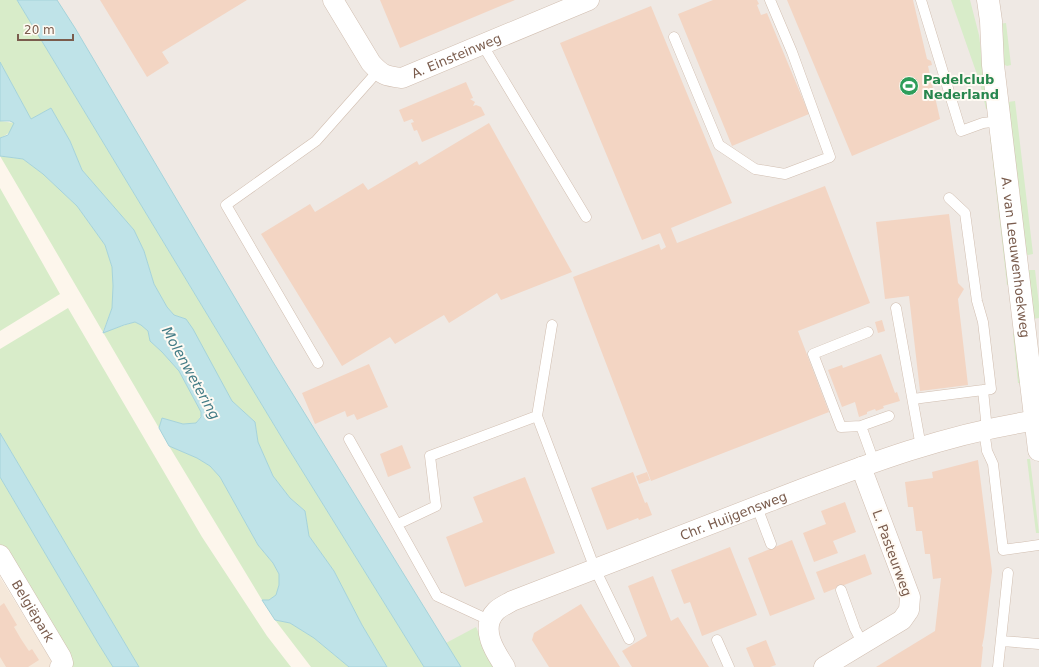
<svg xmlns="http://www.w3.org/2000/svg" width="1039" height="667" viewBox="0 0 1039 667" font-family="'DejaVu Sans',sans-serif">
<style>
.residential{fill:#f5e8da}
.industrial{fill:#efe9e4}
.green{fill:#d8ecc9}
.water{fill:#bfe3e8;stroke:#a5d3da}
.building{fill:#f3d5c3}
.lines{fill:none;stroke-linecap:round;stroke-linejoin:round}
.service-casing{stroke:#d1beb0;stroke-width:11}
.minor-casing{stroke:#d1beb0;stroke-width:21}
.tertiary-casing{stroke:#d1beb0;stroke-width:23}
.service{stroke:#fff;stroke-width:10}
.minor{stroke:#fff;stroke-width:20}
.tertiary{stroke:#fff;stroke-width:22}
.labels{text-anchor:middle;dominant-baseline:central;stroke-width:4;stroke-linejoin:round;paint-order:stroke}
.street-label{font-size:13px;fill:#7a5c4d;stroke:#fffaf3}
.leisure-label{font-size:13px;font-weight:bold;fill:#27864d;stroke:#fffaf3;text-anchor:start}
.water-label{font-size:14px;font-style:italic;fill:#437c86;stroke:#fffaf3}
</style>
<rect width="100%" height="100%" fill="#fdf6ec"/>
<!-- residential -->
<path class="residential" d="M0 577 55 667H0Z"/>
<!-- industrial -->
<path class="industrial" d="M55 0H1039V667H443Z"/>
<!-- green -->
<path class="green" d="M0 0H17L285 443 424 667H387L362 625 334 571 309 536 305 511 290 498 273 476 258 442 255 422 232 401 186 319 174 315 167 307 154 284 144 251 134 230 82 170 70 141 51 108 31 119 0 62Z
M951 0H970L979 35 988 109H986L980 83Z
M1006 23 1011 65 1007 66 1003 64 998 24Z
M1015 101 1033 254 1028 255 1026 254 1008 102Z
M0 121 14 123C13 131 7 135 0 138Z
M990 137H993L1010 285H1007Z
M0 156 23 159 43 174 77 206 105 245 112 267 113 286 112 308 103 332 135 322 141 325 148 331 150 341 162 352 179 371 201 412V416L196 423 183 424 162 418 159 428Z
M0 188 60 294 0 331Z
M1029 270H1035L1039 305V318L1033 319 1027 273Z
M68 308 202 537 267 636 291 667H139L0 433V349Z
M1015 333 1021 383H1018L1013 334Z
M169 446 197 458 210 466 220 477 258 545 273 563 279 574V585L276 595 269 600H262Z
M1027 459H1030L1039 533H1036Z
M0 477 98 643 113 667H73L55 632 0 544Z
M275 620 290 623 314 638 349 667H311Z
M476 627 494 667H461L446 643Z"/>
<!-- water -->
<path class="water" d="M17 0H57L75 28 273 362 461 667H424L285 443Z
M0 62 31 119 51 108 70 141 82 170 134 230 144 251 154 284 167 307 174 315 186 319 193 329 232 401 255 422 258 442 273 476 290 498 305 511 309 536 334 571 362 625 387 667H349L314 638 290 623 275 620 262 600H269L276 595 279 585V574L273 563 258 545 220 477 210 466 197 458 169 446 159 428 162 418 183 424 196 423 201 417V412L179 371 162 352 150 341 148 331 141 325 135 322 124 325 103 333 112 308 113 286 112 267 105 245 77 206 43 174 23 159 0 156V138L8 135 14 123 10 121H0Z
M0 433 139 667H113L98 643 0 477Z"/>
<!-- building -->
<path class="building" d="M100 0H247L162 52 169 63 147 77Z
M380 0H515L400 48Z
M713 0H757L759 4 757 5 761 15 767 13 809 114 732 146 678 14Z
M787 0H913L927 59 931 61 932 65 928 66 940 119 852 156Z
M651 6 732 203 671 228 677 243 825 186 870 303 798 331 829 412 651 481 573 277 659 244 661 250 666 247 660 233 642 240 560 43Z
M466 82 473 98 470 99 475 102 473 106 476 105 481 107 485 115 422 142 417 130 414 131 411 123 414 122 412 119 404 122 399 110Z
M489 123 572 272 501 300 497 293 449 323 444 315 395 344 390 337 342 366 261 234 310 204 315 212 363 183 368 190 417 161 419 165Z
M949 214 958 283 964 289 958 299 968 385 920 391 909 296 885 299 876 222Z
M882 320 885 331 878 333 875 322Z
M881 354 895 393 897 392 900 401 883 406 884 408 876 411 875 409 867 412V414L859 417 855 402 842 407 828 370 842 365 843 368Z
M369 364 388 407 357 420 354 414 347 417 345 411 315 424 302 393Z
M402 445 411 468 388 477 380 454Z
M978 460 992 571 984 637 982 646 983 647 981 667H876L935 631 941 578 933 579 930 554H925L922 531H916L913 507H908L905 482 933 478 932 472Z
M633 472 645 503 647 502 652 515 639 520 638 518 607 530 591 488Z
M647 472 650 480 639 484 636 476Z
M525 477 555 553 465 587 446 537 483 522 473 497Z
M845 502 856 532 833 541 838 553 814 562 803 533 826 524 821 511Z
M792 540 815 599 770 616 748 558Z
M730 547 757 615 702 636 690 602 684 604 671 570Z
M865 554 872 574 824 593 816 572Z
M653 576 671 621 678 617 709 667H632L622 651 647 636 628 586Z
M4 603 17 625 14 627 21 639 29 651 32 649 39 660 28 667H6L0 657V606Z
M581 604 620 667H549L532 640 534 633Z
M766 640 776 665 770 667H754L746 648Z"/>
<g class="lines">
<!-- service casing -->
<g class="service-casing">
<path id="service" d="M921 0 961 131 983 123 1000 121
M674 37 719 145 755 169 785 174 830 157 792 52 770 0
M482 44 586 217
M896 308 921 447
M868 332 813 354 841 427 861 426 874 462
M318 363 226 205 316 141 378 71
M983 390 987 430
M913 399 991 389 983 322 977 301 965 213 949 198
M537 416 552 325
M861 426 889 416
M984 430 987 451 993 464 1003 550 1039 545
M349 439 437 596 491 621
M757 507 771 544
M398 524 436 506 430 456 537 416 595 569 629 639
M841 590 855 629 863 644
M717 640 729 667
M1002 641 1039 644
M998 667 1008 573"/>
</g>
<!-- minor casing -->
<g class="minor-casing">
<g id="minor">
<path id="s1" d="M333 0 371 63C382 75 385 76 402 78L589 0"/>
<path id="s2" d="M0 555 61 657 63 663 60 667"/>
<path id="s3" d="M505 667C495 652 479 628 496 611 500 607 507 604 512 601 597 568 683 535 768 502 857 468 945 433 1039 420"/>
<path d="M824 667 902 620 909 610 910 597 861 467"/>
</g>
</g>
<!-- tertiary casing -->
<g class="tertiary-casing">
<g id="tertiary">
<path id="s4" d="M988 0 991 21 993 65 1039 450"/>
</g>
</g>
<!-- service -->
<use href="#service" class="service"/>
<!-- minor -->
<use href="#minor" class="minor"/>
<!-- tertiary -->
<use href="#tertiary" class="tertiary"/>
</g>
<!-- icons -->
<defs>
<g id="stadium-disc" transform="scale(1)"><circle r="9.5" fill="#2e9e5b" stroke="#fffaf3"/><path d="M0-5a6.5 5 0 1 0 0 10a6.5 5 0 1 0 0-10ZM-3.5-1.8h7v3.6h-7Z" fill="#fff"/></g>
</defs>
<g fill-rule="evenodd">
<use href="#stadium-disc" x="909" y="86"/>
</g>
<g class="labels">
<!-- street labels -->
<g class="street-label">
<text stroke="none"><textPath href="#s1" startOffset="168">A. Einsteinweg</textPath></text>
<text stroke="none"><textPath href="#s4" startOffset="259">A. van Leeuwenhoekweg</textPath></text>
<text stroke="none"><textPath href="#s3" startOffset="318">Chr. Huijgensweg</textPath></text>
<text transform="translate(892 553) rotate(70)">L. Pasteurweg</text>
<text stroke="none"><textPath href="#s2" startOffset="65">Belgiëpark</textPath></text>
</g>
<!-- leisure labels -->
<g class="leisure-label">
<text x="923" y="79">Padelclub<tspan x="923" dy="15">Nederland</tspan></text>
</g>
<!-- water labels -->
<g class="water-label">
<text transform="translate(191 373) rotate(61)">Molenwetering</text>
</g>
</g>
<!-- scale -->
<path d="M18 34v6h55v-6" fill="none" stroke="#7a5c4d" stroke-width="2"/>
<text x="24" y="34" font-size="12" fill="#7a5c4d" stroke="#fffaf3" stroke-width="3" paint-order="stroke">20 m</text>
</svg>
